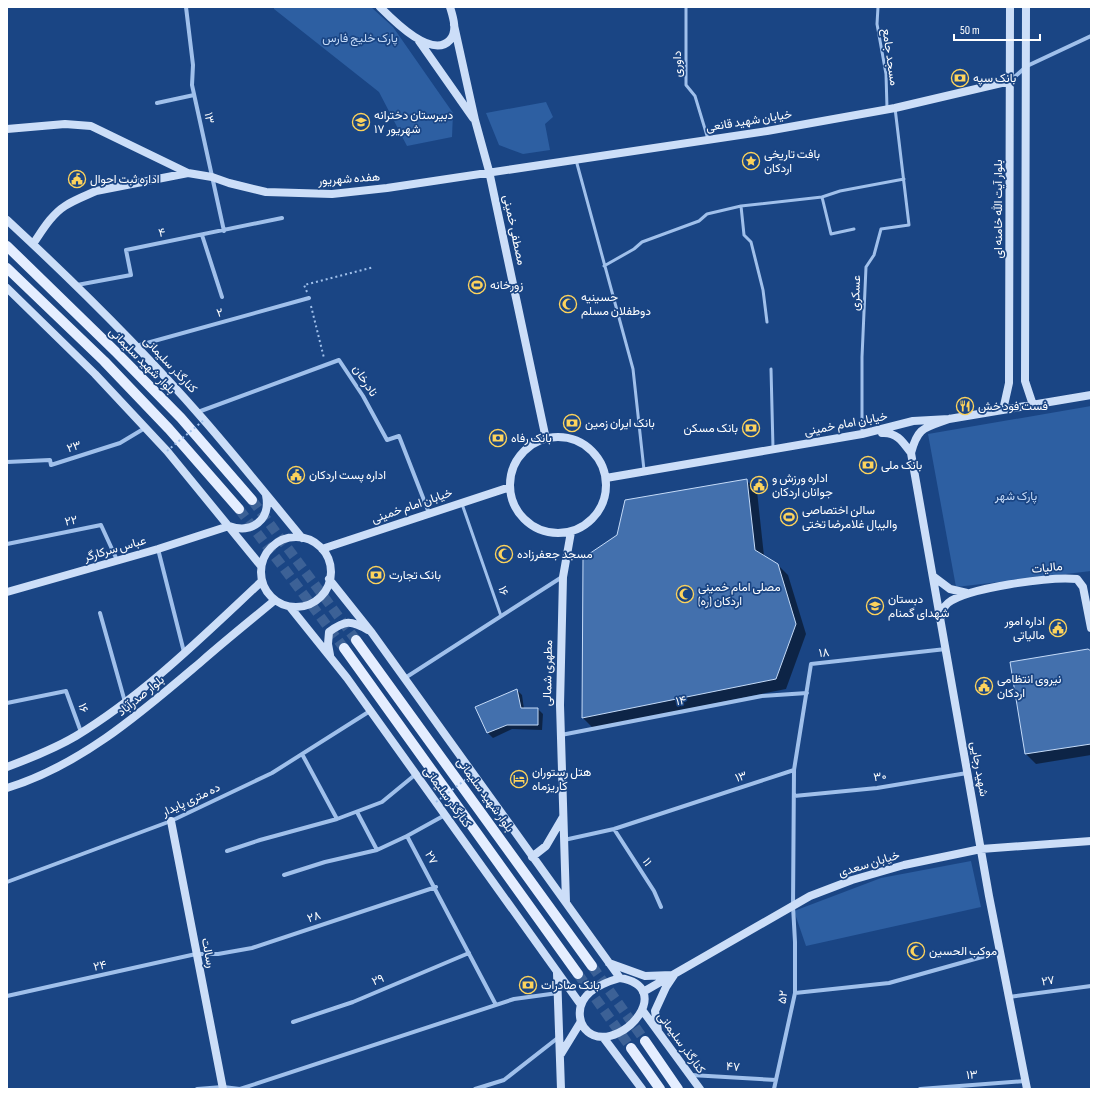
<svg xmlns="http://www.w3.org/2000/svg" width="1098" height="1096" viewBox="0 0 1098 1096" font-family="'Sofia Sans Condensed',Vazirmatn,sans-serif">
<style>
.green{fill:#2d5fa2}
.shadow{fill:#0007}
.building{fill:#4370ad;stroke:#c5dbf8}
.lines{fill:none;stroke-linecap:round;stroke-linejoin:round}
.primary-tunnel{stroke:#3c6196;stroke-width:10;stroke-dasharray:10 5;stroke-linecap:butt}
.path{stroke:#a0c0eb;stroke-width:2;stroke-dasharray:2 3;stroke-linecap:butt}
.lane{stroke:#a0c0eb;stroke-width:3}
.street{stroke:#a0c0eb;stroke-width:4}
.secondary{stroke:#ccdef8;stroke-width:8}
.primary{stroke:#e5eeff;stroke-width:10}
.path-bridge{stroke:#a0c0eb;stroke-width:2;stroke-dasharray:2 3;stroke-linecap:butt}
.labels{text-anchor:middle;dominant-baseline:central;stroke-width:3.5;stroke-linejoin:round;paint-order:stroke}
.park-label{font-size:12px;fill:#c5dbf8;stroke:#1a4584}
.street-label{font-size:12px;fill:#fff;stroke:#1a4584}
.poi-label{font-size:12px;fill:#fff;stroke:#1a4584;text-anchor:start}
</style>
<rect width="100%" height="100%" fill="#1a4584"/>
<!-- green -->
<path class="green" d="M274 7H371L393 27 453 113 452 137 407 146 379 92 274 9Z
M546 102 553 117 545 124 550 150 523 154 499 145 486 113Z
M1091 406V571L956 587 928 434Z
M971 861 981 907 806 946 794 911 881 878Z"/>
<!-- shadow -->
<path class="shadow" d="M746 480 757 491 764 556 778 565 788 575 806 634 786 689 593 728 583 718 584 558Z
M1091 653V755L1036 764 1026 754Z
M517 690 522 695 524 709H538L543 714 542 730 512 729 493 738 488 733 477 708Z"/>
<!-- building -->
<path class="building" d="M747 479 755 550 778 564 796 624 776 679 582 718 583 558 617 535 625 500Z
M1088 649 1091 651V744L1025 754 1010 662Z
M517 689 521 708H538V725H507L487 733 475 707Z"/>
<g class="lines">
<!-- primary-tunnel -->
<path class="primary-tunnel" d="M252 500 356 640
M239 509 344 648
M592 966 645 1041
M578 974 631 1048"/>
<!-- path -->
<path class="path" d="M307 292 304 285 374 267
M311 306 324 358"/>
<!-- lane -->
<path class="lane" d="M686 7V85L695 96 708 139
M878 7 877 24 886 74 887 108
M576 160 633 369 644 470
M822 197 840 191 904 179
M741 206 744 235 751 242 763 290 767 322
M604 266 634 249 642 242 699 221 707 214 741 206 822 197 831 234 854 229
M771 369 773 448
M862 434V357L866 267 874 255 881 229 909 225 895 108
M462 504 501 616"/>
<!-- street -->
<path class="street" d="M186 7 193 65 192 85 224 231
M1010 81 1027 66 1091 36
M157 103 194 95
M202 235 222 297
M77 285 131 275 126 250 282 218
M136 346 309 298
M198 412 339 360 363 396 387 440 399 436 429 513
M7 462 50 460 51 465 120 443 145 428
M7 544 101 525 117 560
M158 549 184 652
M100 613 125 702
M405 678 562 577
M7 703 66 691 81 732
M561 735 762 696 807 693
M302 754 337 819 382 802 416 774
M794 796 877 788 967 773
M357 812 377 850
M614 829 654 891 661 907
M407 836 445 815
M564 840 614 829 794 770
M227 851 260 840 337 819
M284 875 325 862 377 850 407 836 496 1005
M7 882 171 821 272 773 370 711
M795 993 889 983 1000 952
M7 996 196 954H218L252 948 436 887
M1009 997 1091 986
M293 1022 353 1002 469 953
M691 1075 776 1080
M197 1089 223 1087 240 1089 514 999 558 993
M475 1089 504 1080 559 1037
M774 1089 795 993V942L793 906 794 770 811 664 946 649
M920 1089 1025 1081"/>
<!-- secondary -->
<path class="secondary" d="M380 7C393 20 432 60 450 40 458 31 453 17 450 7
M1026 7 1025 381 1033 405
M454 25 475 120 489 171 546 439
M419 41 473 118
M7 129 65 124 91 126 188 173 212 177 229 183 266 192 332 194 387 188 767 131 895 108 1010 81
M7 220C75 283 142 349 203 419 237 458 269 498 302 538
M33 244C42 231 51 215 65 206 74 200 85 196 96 191L188 173
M7 288 95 374 167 451 261 566
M1003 410 1009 383 1010 7
M949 419C925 428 918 426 911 453L989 896 1027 1089
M882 433C897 432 903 442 911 453
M510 485a48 48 0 1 1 96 0a48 48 0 1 1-96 0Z
M606 478 862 434 913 421 949 419 1091 395
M261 572a35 35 0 1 1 70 0a35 35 0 1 1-70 0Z
M322 549 510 487
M934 577 950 589 967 593
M329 579 372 633 620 978
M7 592 158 549 229 526C252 534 271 520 266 495
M290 607 347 678 581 1005
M941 617C942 612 943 607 948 603 966 588 1052 576 1077 579L1083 587 1091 628
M330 655 328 644 329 632C345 620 351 620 368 630
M7 767C31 758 54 749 76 736 145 694 203 636 262 581
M7 788C82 765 143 711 202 661 226 640 251 620 275 600
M171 821 223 1089
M532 857 546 846 563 817
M566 902 560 705 563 577 571 532
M609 963 645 976 672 975
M557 973 561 1089
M620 978C675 987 625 1048 593 1035 585 1031 581 1026 580 1017 577 994 602 983 620 978Z
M643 992 810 896 852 880 904 865 981 849 1091 841
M643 1011 700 1089
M658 1031 655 1011 666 987 674 975
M603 1037 642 1089
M561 1054 580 1023"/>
<!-- primary -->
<path class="primary" d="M7 246 116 352 181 418 252 500
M7 268 104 361 169 429 239 509
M356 640 592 966
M344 648 578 974
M645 1041 678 1089
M631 1048 660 1089"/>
<!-- path-bridge -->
<path class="path-bridge" d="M167 451 204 420
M436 802 473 774"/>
</g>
<!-- icons -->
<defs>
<g id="bank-ring" transform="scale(0.9)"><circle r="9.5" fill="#1a4584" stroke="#fdd35c" stroke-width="1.5"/><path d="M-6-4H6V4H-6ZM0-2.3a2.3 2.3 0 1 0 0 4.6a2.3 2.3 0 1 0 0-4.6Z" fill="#fdd35c"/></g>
<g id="school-ring" transform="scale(0.9)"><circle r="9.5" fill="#1a4584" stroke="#fdd35c" stroke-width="1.5"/><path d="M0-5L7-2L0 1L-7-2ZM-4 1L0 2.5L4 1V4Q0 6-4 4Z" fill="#fdd35c"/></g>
<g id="sight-ring" transform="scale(0.9)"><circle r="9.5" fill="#1a4584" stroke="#fdd35c" stroke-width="1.5"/><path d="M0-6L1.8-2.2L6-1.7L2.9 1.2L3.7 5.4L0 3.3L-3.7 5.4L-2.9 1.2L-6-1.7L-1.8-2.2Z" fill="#fdd35c"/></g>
<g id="civic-ring" transform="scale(0.9)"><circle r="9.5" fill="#1a4584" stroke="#fdd35c" stroke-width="1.5"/><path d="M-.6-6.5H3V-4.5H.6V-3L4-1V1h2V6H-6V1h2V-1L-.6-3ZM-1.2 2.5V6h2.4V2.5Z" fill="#fdd35c"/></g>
<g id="stadium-ring" transform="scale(0.9)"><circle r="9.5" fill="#1a4584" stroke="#fdd35c" stroke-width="1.5"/><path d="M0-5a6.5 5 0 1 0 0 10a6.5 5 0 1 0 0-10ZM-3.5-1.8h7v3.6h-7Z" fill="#fdd35c"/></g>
<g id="mosque-ring" transform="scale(0.9)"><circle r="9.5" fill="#1a4584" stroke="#fdd35c" stroke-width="1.5"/><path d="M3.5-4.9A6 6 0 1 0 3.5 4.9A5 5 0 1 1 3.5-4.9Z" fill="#fdd35c"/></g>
<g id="restaurant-ring" transform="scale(0.9)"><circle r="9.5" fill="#1a4584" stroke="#fdd35c" stroke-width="1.5"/><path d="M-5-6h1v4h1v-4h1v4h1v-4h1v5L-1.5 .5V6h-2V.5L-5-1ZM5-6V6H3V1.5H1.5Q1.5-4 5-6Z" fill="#fdd35c"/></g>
<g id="hotel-ring" transform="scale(0.9)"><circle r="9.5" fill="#1a4584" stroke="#fdd35c" stroke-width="1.5"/><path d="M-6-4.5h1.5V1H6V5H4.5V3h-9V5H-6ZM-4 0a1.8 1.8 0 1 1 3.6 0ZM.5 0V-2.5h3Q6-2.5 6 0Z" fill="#fdd35c"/></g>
</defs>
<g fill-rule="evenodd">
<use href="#bank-ring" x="960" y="78"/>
<use href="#school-ring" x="361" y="122"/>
<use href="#sight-ring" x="751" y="161"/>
<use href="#civic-ring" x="77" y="179"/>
<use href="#stadium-ring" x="477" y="285"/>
<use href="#mosque-ring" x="568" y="304"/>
<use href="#restaurant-ring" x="965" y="406"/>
<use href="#bank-ring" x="572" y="423"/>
<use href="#bank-ring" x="751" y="428"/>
<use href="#bank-ring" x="498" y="438"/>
<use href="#bank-ring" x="868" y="465"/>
<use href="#civic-ring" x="296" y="475"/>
<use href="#civic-ring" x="759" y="485"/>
<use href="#stadium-ring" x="789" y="517"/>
<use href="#mosque-ring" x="504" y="554"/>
<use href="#bank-ring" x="376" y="575"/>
<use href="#mosque-ring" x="685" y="594"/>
<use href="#school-ring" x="875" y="606"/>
<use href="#civic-ring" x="1058" y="628"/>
<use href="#civic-ring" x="984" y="686"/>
<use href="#hotel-ring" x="519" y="779"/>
<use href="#mosque-ring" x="916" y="951"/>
<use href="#bank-ring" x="528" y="985"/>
</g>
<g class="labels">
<!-- park labels -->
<g class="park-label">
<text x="360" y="38">پارک خلیج فارس</text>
<text x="1016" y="496">پارک شهر</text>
</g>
<!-- street labels -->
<g class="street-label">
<text transform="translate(890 57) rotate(82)">مسجد جامع</text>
<text transform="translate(677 64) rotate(-90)">داوری</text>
<text transform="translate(209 118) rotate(78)">۱۳</text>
<text transform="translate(749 121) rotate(-9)">خیابان شهید قانعی</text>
<text transform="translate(349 179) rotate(-4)">هفده شهریور</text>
<text transform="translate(998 209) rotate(-90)">بلوار آیت الله خامنه ای</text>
<text transform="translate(514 230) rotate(78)">مصطفی خمینی</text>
<text transform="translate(162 233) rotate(-11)">۴</text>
<text transform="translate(856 293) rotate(-88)">عسکری</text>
<text transform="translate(220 313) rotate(-15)">۲</text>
<text transform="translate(142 361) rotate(45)">بلوار شهید سلیمانی</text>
<text transform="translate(170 365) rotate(47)">کنارگذر سلیمانی</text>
<text transform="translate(365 381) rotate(57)">نادرخان</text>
<text transform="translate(846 424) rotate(-11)">خیابان امام خمینی</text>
<text transform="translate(74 447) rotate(-17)">۲۳</text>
<text transform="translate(412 506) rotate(-19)">خیابان امام خمینی</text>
<text transform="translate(71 521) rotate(-11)">۲۲</text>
<text transform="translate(115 549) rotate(-16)">عباس سرکارگر</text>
<text transform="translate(1047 568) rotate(-6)">مالیات</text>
<text transform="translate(503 591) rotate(71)">۱۶</text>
<text transform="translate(824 653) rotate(-7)">۱۸</text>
<text transform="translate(548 673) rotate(-89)">مطهری شمالی</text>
<text transform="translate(141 696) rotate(-39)">بلوار صدرآباد</text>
<text transform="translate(681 701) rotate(-10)">۱۴</text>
<text transform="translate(83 708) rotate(72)">۱۶</text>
<text transform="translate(979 769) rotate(80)">شهید رجایی</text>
<text transform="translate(741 777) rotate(-18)">۱۳</text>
<text transform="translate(880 777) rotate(-8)">۳۰</text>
<text transform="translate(485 795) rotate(54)">بلوار شهید سلیمانی</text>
<text transform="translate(447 797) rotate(54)">کنارگذر سلیمانی</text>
<text transform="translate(191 800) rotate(-25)">ده متری پایدار</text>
<text transform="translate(431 858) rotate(61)">۲۷</text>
<text transform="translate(647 862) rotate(57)">۱۱</text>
<text transform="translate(869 864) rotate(-17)">خیابان سعدی</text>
<text transform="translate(314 917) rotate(-18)">۲۸</text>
<text transform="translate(208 953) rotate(79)">رسالت</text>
<text transform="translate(100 966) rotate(-12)">۲۴</text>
<text transform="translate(378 980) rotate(-22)">۲۹</text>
<text transform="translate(1048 981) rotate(-8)">۲۷</text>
<text transform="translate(783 997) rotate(-81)">۵۲</text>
<text transform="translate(681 1043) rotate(54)">کنارگذر سلیمانی</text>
<text transform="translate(733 1067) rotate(4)">۴۷</text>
<text transform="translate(972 1075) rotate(-4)">۱۳</text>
</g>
<!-- poi labels -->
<g class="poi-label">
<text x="973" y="78">بانک سپه</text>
<text x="374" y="115">دبیرستان دخترانه<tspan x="374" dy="14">۱۷ شهریور</tspan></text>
<text x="764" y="154">بافت تاریخی<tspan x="764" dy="14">اردکان</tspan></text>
<text x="90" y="179">اداره ثبت احوال</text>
<text x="490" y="285">زورخانه</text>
<text x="581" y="297">حسینیه<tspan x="581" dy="14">دوطفلان مسلم</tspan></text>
<text x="978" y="406">فست فود خش</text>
<text x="585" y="423">بانک ایران زمین</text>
<text x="738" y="428" text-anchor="end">بانک مسکن</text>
<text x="511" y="438">بانک رفاه</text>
<text x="881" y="465">بانک ملی</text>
<text x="309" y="475">اداره پست اردکان</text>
<text x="772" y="478">اداره ورزش و<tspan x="772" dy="14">جوانان اردکان</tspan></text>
<text x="802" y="510">سالن اختصاصی<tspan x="802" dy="14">والیبال غلامرضا تختی</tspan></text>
<text x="517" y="554">مسجد جعفرزاده</text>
<text x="389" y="575">بانک تجارت</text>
<text x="698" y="587">مصلی امام خمینی<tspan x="698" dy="14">(ره) اردکان</tspan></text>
<text x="888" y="599">دبستان<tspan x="888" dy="14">شهدای گمنام</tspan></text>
<text x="1045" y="621" text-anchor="end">اداره امور<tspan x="1045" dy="14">مالیاتی</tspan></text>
<text x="997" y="679">نیروی انتظامی<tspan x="997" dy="14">اردکان</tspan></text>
<text x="532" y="772">هتل رستوران<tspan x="532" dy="14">کاریزماه</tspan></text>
<text x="929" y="951">موکب الحسین</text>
<text x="541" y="985">بانک صادرات</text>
</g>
</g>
<!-- border -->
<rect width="1098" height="1096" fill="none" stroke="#ffffff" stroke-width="16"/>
<!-- scale -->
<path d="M954 34v6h86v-6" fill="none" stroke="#ffffff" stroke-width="2"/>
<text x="960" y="34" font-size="12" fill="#ffffff" stroke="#1a4584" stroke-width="3" paint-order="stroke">50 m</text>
</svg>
